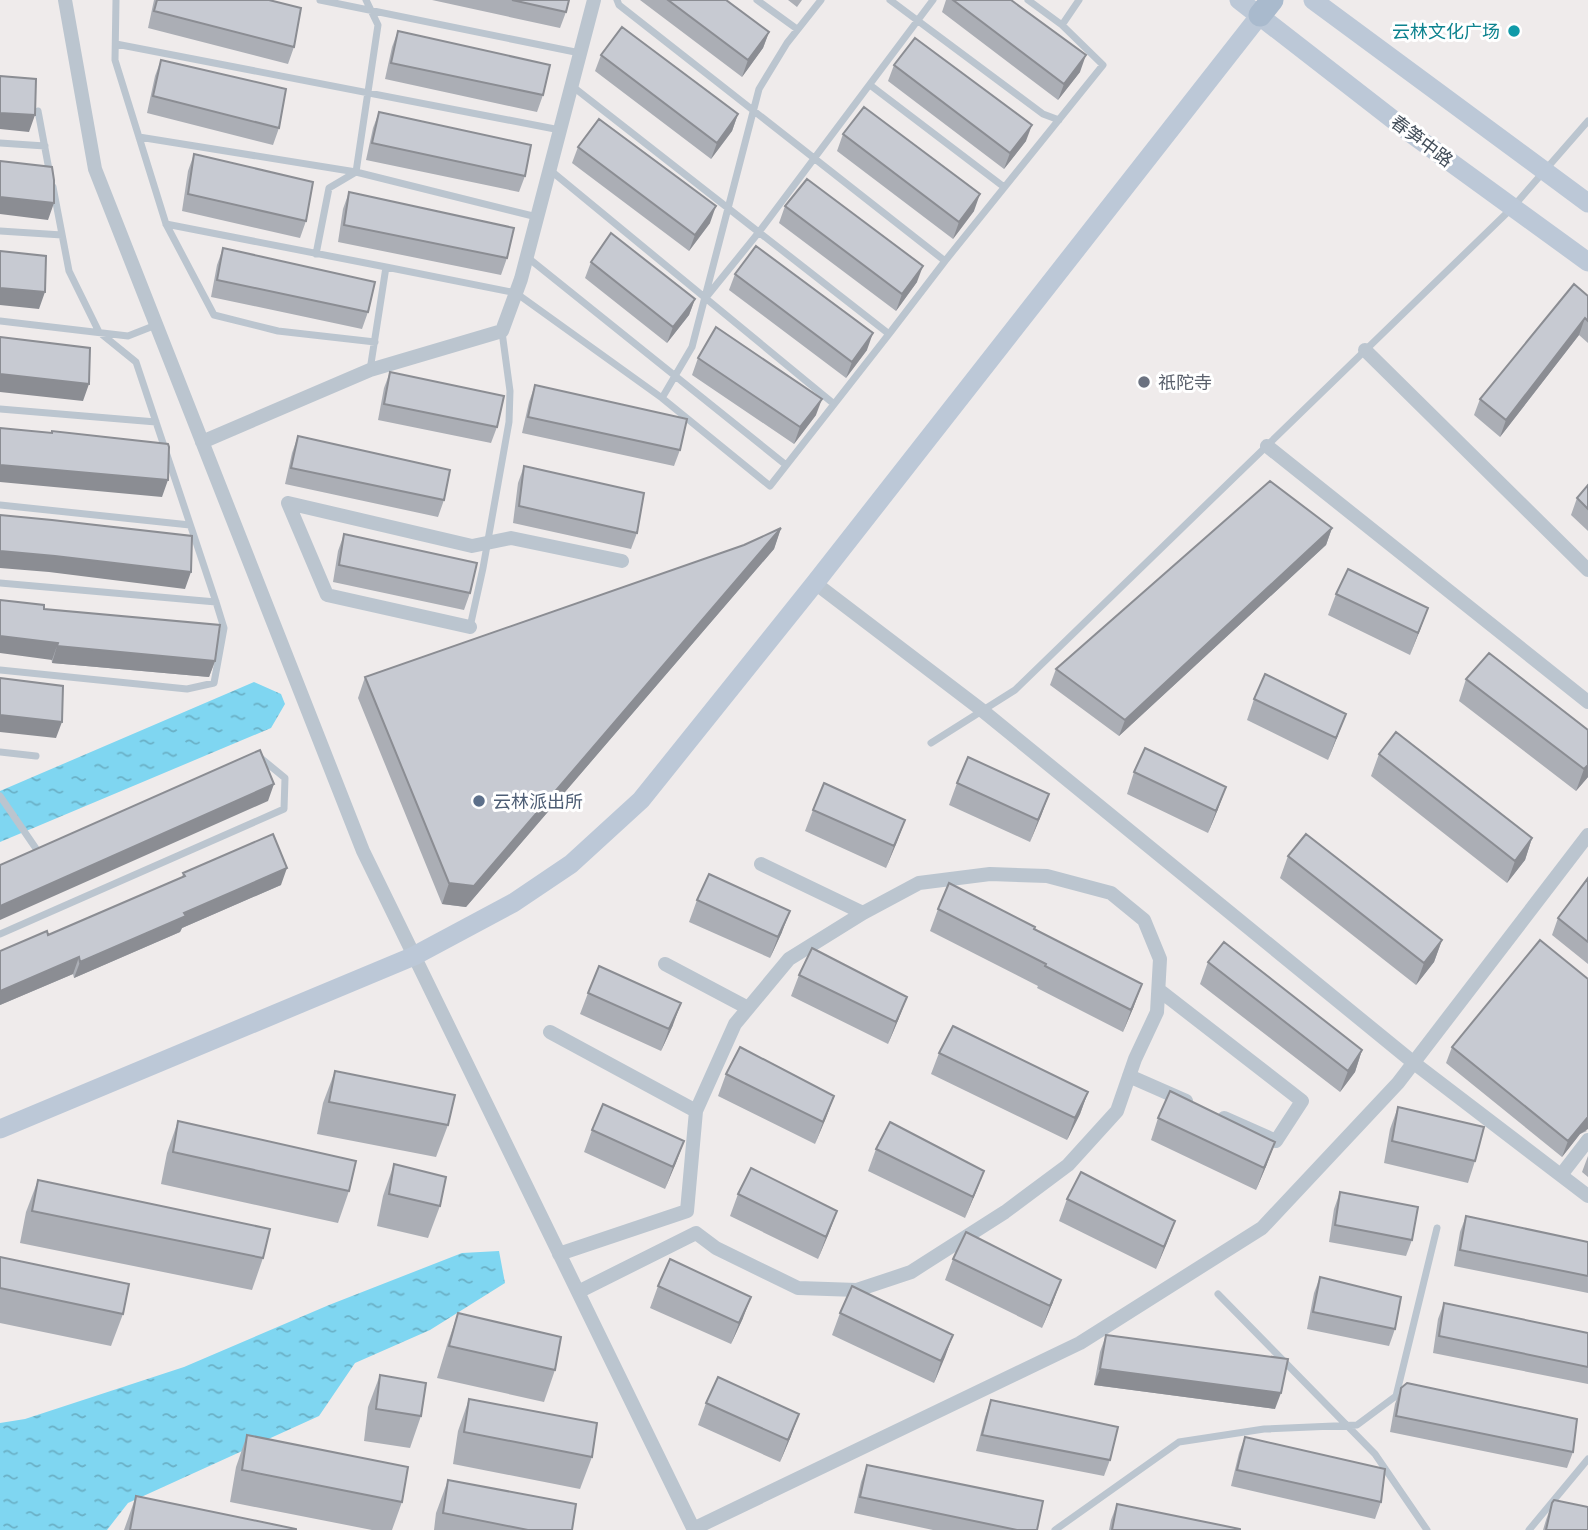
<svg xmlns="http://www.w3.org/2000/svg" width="1588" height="1530" viewBox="0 0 1588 1530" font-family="'Roboto Condensed','Noto Sans SC',sans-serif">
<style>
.water{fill:url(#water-ripples)}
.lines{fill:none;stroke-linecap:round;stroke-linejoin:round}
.lane{stroke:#bbc5cf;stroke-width:7}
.street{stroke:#bbc5cf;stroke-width:14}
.secondary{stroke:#bcc8d7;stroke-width:19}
.primary{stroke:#a9bacd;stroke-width:23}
.wall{fill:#abaeb5}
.shaded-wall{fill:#8b8d93}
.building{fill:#c7cad2;stroke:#8b8d93;stroke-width:2}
.culture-dot{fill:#0f9aa8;stroke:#fff;stroke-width:2.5}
.worship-dot{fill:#6b7280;stroke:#fff;stroke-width:2.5}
.service-dot{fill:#5c6f8a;stroke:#fff;stroke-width:2.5}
.labels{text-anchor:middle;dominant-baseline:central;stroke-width:6;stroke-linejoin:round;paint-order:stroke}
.culture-label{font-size:18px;fill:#0d838f;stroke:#fff;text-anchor:end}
.street-label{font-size:18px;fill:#434e5a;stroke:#fff}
.worship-label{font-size:18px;fill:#5b616d;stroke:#fff;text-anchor:start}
.service-label{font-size:18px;fill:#4e5e75;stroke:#fff;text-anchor:start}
</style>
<defs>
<pattern id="water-ripples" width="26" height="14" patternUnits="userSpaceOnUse" patternTransform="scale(1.75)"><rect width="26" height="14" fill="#7fd6f1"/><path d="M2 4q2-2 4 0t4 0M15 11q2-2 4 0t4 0" fill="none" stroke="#6ab0c6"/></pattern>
</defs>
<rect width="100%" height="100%" fill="#efebeb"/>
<!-- water -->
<path class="water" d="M254 682 281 694 285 704 271 728 0 842V791Z
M499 1251 505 1283 430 1330 355 1363 319 1416 128 1503 107 1530H0V1423L25 1419 184 1367 329 1305 462 1253Z"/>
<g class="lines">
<!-- lane -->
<path class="lane" d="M116 0 115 60 166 224 214 315 278 331 375 342
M320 0 580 53
M617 0 619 5 945 261 1103 65 1062 25
M757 0 797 29
M890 0 1043 114 1059 120
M1028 0 1062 25 1079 0
M116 44 560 130
M870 85 1004 187
M572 86 889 334 945 261
M38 111 50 175
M139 137 356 172 537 217
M0 143 45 146
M550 170 834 404
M166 224 386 267 370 370
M0 231 62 235
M316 254 329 188 356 172 378 25 366 0
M527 257 786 465
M386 267 516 293 662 398 770 486 889 334
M708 295 759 232 933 0
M0 321 128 336 156 325
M662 398 692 347 759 89 787 43 821 0
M0 409 156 422
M0 505 190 525
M0 583 216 602
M470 627 483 568 509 422 510 391 502 332
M0 670 187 689 214 683 224 628 216 602 136 362 99 332 69 271 53 187
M931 743 1015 690 1512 208 1588 121
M0 752 36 756
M0 796 37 850
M0 934 284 809 285 778 257 755
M1218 1294 1375 1454 1427 1530
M1055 1530 1179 1442 1264 1429 1357 1425 1396 1396 1437 1228
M1529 1530 1588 1459"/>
<!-- street -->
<path class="street" d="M65 0 95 169 363 851 694 1530
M1365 350 1588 570
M202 442 370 370 502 331 521 279 594 0
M1267 446 1588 702
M288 503 472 546 511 538 622 561
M288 503 327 595 470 627
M815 583 983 711 1414 1063 1588 1196
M761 864 863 913
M665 964 748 1008
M1159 990 1302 1101 1276 1141 1224 1118
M550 1032 696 1111 735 1024 789 959 863 913 919 883 990 874 1047 876 1111 893 1144 920 1160 959 1157 1012 1135 1059 1117 1111 1068 1165 1005 1212 911 1272 857 1290 798 1288 716 1248 696 1233 578 1292
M1129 1076 1186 1101
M1561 1175 1588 1140
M559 1254 687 1211 696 1111
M693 1529 1080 1343 1262 1228 1398 1083 1588 835"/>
<!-- secondary -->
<path class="secondary" d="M1239 0 1409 132 1588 262
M1313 0 1588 203
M0 1129 414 956 513 903 571 864 641 800 815 583 1260 15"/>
<!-- primary -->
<path class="primary" d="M1260 15 1272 0"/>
</g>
<!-- wall -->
<path class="wall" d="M154 0H269L294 47 288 64 148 28Z
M432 0H569L566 12 560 28Z
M640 0H726L769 32 763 48 742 77Z
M788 0H802L797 7Z
M946 0H1011L1080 72 1058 100 942 12Z
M398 31 543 95 537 112 385 79 392 47Z
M601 55 738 114 732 131 711 159 595 71Z
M161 60 279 128 273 145 147 113 155 76Z
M894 65 1026 141 1004 169 888 81Z
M379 112 525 176 519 192 366 160 373 128Z
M843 134 974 211 953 239 837 151Z
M578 147 710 223 689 251 572 163Z
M194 154 306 221 300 238 182 211 188 171Z
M349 192 507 258 501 275 338 242 343 209Z
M785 206 917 282 896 311 779 223Z
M223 248 368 312 362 329 211 297 217 265Z
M591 262 695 299 689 315 667 343 585 278Z
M735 274 867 350 846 378 729 290Z
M1588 296V343L1579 335 1500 437 1474 415 1480 399Z
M698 358 816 415 794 444 692 375Z
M390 372 497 427 491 443 378 420 384 388Z
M535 385 680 450 674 466 522 433 529 402Z
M298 436 444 500 438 517 285 484 292 453Z
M524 466 637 533 631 549 513 523 518 483Z
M1588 485V531L1571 515 1577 498Z
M781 528 774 549 466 907 442 904 358 698 365 677 744 545Z
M1332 528 1326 545 1119 736 1050 685 1056 669Z
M344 534 470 593 464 610 333 582 338 551Z
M1336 594 1428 608 1410 655 1328 615Z
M44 609 215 661 209 677 52 663Z
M1466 679 1588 730V777L1576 791 1459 701Z
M1254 699 1338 735 1328 760 1247 720Z
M1379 754 1532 838 1525 860 1507 883 1371 776Z
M1134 772 1218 809 1208 833 1127 794Z
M957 783 1049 794 1030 842 949 805Z
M813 810 905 820 886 868 805 831Z
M1288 856 1442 940 1434 962 1416 985 1280 878Z
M183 873 281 885 182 928 180 932 74 978 73 974 0 1005V951L48 935 182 878Z
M1588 878V964L1552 935 1558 918Z
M697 900 782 932 770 958 689 922Z
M938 909 1034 929 1134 1006 1123 1032 1037 988 1038 986 930 931Z
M1208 962 1362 1050 1355 1072 1340 1092 1200 984Z
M799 975 899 1018 888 1044 791 996Z
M588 993 673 1025 661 1051 580 1014Z
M1452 1047 1587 1131 1580 1134 1562 1157 1446 1063Z
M939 1053 1088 1092 1080 1114 1067 1140 931 1074Z
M335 1071 448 1125 436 1157 317 1134 323 1103Z
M726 1074 834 1096 815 1144 718 1096Z
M1398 1107 1475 1161 1468 1183 1384 1163 1390 1129Z
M1158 1118 1267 1164 1256 1190 1151 1140Z
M178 1121 349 1191 338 1223 161 1184 167 1153Z
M592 1130 684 1141 665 1189 584 1152Z
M876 1149 984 1171 965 1218 868 1171Z
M1588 1156V1177L1582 1172Z
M394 1164 440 1206 428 1238 377 1226 383 1196Z
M38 1180 263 1258 252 1290 20 1243 26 1212Z
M1340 1192 1412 1240 1406 1256 1329 1242 1334 1209Z
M738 1194 837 1211 818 1259 730 1216Z
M1067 1199 1175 1221 1156 1269 1059 1221Z
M1466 1216 1588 1242V1293L1454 1266 1460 1232Z
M0 1257 123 1314 111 1346 0 1323Z
M953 1259 1053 1302 1042 1328 945 1280Z
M1320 1277 1395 1329 1389 1346 1307 1329 1314 1293Z
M658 1286 743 1318 731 1344 650 1308Z
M1444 1303 1588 1333V1384L1433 1353 1438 1319Z
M458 1313 555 1370 544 1402 437 1378 447 1345Z
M840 1313 953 1335 934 1383 832 1335Z
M1106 1335 1275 1409 1094 1385 1100 1352Z
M380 1375 421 1416 410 1448 364 1441 368 1407Z
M1401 1388 1573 1452 1567 1468 1390 1432 1395 1404Z
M469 1399 592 1457 580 1489 453 1464 458 1431Z
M991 1400 1110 1460 1104 1476 976 1451 985 1417Z
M706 1403 791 1436 780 1462 698 1425Z
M247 1435 402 1502 392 1530H372L230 1502 236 1467Z
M1245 1437 1381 1502 1375 1519 1231 1486 1239 1453Z
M867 1465 1037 1530H933L854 1513 861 1482Z
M448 1480 572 1530H434L436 1513Z
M136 1496 296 1530H124Z
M1552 1503 1588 1530H1543L1546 1520Z
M1117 1504 1240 1530H1109L1111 1520Z"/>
<!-- shaded-wall -->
<path class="shaded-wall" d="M769 32 763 48 742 77 748 60Z
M1086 55 1080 72 1058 100 1064 84Z
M0 113 35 115 29 132 0 129Z
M738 114 732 131 711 159 717 143Z
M1032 125 1026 141 1004 169 1010 153Z
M980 194 974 211 953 239 959 222Z
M0 197 54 203 48 220 0 214Z
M716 206 710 223 689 251 695 235Z
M923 266 917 282 896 311 902 294Z
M0 288 45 292 39 309 0 305Z
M695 299 689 315 667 343 673 327Z
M1585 318 1579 335 1500 437 1506 420Z
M873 333 867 350 846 378 852 362Z
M0 374 89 384 83 401 0 392Z
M822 399 816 415 794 444 800 427Z
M0 465 168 480 162 497 0 482Z
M781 528 774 549 466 907 442 904 449 883Z
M1332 528 1326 545 1119 736 1125 720Z
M0 551 55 556 191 572 185 589 49 572 0 568Z
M1428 608 1420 630 1410 655 1418 633Z
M0 636 58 643 52 660 0 653Z
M57 646 215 661 209 677 52 663Z
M1346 714 1338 735 1328 760 1336 738Z
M0 715 62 722 56 738 0 732Z
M1588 765V777L1576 791 1584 769Z
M274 784 268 801 0 920V906Z
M1226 787 1218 809 1208 833 1216 811Z
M1049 794 1041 816 1030 842 1038 820Z
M905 820 897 842 886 868 894 846Z
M1532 838 1525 860 1507 883 1515 861Z
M287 868 281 885 182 928 180 932 74 978 80 962 184 913Z
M790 911 782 932 770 958 778 937Z
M1442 940 1434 962 1416 985 1424 963Z
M79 957 73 974 0 1005V991Z
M1142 984 1134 1006 1123 1032 1131 1010Z
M907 997 899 1018 888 1044 896 1022Z
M681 1003 673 1025 661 1051 669 1029Z
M1362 1050 1355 1072 1340 1092 1348 1071Z
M1088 1092 1080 1114 1067 1140 1075 1118Z
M834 1096 826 1118 815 1144 823 1122Z
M1588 1117V1129L1580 1134 1562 1157 1568 1141Z
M684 1141 676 1163 665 1189 673 1167Z
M1275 1142 1267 1164 1256 1190 1264 1168Z
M984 1171 976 1192 965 1218 973 1197Z
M837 1211 829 1233 818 1259 826 1237Z
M1175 1221 1167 1243 1156 1269 1164 1247Z
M1061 1280 1053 1302 1042 1328 1050 1306Z
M751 1297 743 1318 731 1344 739 1323Z
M953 1335 945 1357 934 1383 941 1361Z
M1100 1369 1281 1393 1275 1409 1094 1385Z
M799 1414 791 1436 780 1462 788 1440Z"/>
<!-- building -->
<path class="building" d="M157 0H269L301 8 294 47 154 11Z
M512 0H569L566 12Z
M668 0H726L769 32 748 60Z
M953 0H1011L1086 55 1064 84Z
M622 27 738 114 717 143 601 55Z
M398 31 550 65 543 95 391 63Z
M915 38 1032 125 1010 153 894 65Z
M161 60 286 89 279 128 153 96Z
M0 76 36 79 35 115 0 113Z
M864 107 980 194 959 222 843 134Z
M379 112 531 145 525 176 372 143Z
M599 119 716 206 695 235 578 147Z
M194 154 313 182 306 221 188 194Z
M0 161 52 167 54 180V203L0 197Z
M807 179 923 266 902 294 785 206Z
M349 192 514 228 507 258 344 225Z
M611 233 695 299 673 327 591 262Z
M756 246 873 333 852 362 735 274Z
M223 248 375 282 368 312 217 280Z
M0 251 46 256 45 292 0 288Z
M1574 284 1588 296V321L1585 318 1506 420 1480 399Z
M716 327 822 399 800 427 698 358Z
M0 337 90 348 89 384 0 374Z
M390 372 504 396 497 427 384 404Z
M535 385 687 419 680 450 528 417Z
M0 428 52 433V431L168 444 169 447 168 480 0 465Z
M298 436 450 470 444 500 291 468Z
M524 466 644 493 637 533 519 506Z
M1270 481 1332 528 1125 720 1056 669Z
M1588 485V509L1577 498Z
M0 515 52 520 192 536 191 572 55 556 0 551Z
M781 528 474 886 449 883 365 677 744 545Z
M344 534 477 563 470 593 339 565Z
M1348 569 1428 608 1418 633 1336 594Z
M0 600 44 605V609L220 625 215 661 57 646 58 643 0 636Z
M1489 653 1588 730V765L1584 769 1466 679Z
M1265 674 1346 714 1336 738 1254 699Z
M0 678 63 686 62 722 0 715Z
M1396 732 1532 838 1515 861 1379 754Z
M1145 748 1226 787 1216 811 1134 772Z
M260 750 274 784 0 906V865Z
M968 757 1049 794 1038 820 957 783Z
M824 783 905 820 894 846 813 810Z
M273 834 287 868 184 913 186 916 80 962 79 957 0 991V951L47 931 48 935 185 876 183 873Z
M1306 834 1442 940 1424 963 1288 856Z
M709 874 790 911 778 937 697 900Z
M1588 878V942L1558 918Z
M949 883 1035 927 1034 929 1142 984 1131 1010 1045 966 1046 964 938 909Z
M1540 940 1588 979V1117L1568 1141 1452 1047Z
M1224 942 1362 1050 1348 1071 1208 962Z
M812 948 907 997 896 1022 799 975Z
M599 966 681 1003 669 1029 588 993Z
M953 1026 1088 1092 1075 1118 939 1053Z
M740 1047 834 1096 823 1122 726 1074Z
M335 1071 455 1095 448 1125 329 1102Z
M1170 1091 1275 1142 1264 1168 1158 1118Z
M603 1104 684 1141 673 1167 592 1130Z
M1398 1107 1484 1127 1475 1161 1392 1141Z
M178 1121 356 1161 349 1191 173 1152Z
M890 1122 984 1171 973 1197 876 1149Z
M394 1164 446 1177 440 1206 389 1194Z
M751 1168 837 1211 826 1237 738 1194Z
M1081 1172 1175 1221 1164 1247 1067 1199Z
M38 1180 270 1229 263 1258 32 1211Z
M1340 1192 1418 1207 1412 1240 1335 1225Z
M1466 1216 1588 1242V1276L1460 1250Z
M966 1232 1061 1280 1050 1306 953 1259Z
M0 1257 129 1284 123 1314 0 1288Z
M670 1259 751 1297 739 1323 658 1286Z
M1320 1277 1401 1297 1395 1329 1313 1312Z
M852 1286 953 1335 941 1361 840 1313Z
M1444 1303 1588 1333V1367L1439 1336Z
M458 1313 561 1337 555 1370 449 1346Z
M1106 1335 1288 1359 1281 1393 1100 1369Z
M380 1375 426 1383 421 1416 376 1409Z
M718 1377 799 1414 788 1440 706 1403Z
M1407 1383 1577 1419 1573 1452 1396 1416 1401 1388Z
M469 1399 597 1423 592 1457 464 1432Z
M991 1400 1118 1427 1110 1460 982 1435Z
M247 1435 408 1467 402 1502 242 1470Z
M1245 1437 1385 1469 1381 1502 1237 1470Z
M867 1465 1043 1501 1037 1530H1017L860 1497Z
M448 1480 576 1504 572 1530H528L443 1513Z
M136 1496 296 1529V1530H130Z
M1554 1500 1588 1507V1530H1546L1552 1503Z
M1117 1504 1240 1529V1530H1112Z"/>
<!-- markers -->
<circle class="culture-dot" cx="1514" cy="31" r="7"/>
<circle class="worship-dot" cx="1144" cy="382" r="7"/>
<circle class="service-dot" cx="479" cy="801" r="7"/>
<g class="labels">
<!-- culture labels -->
<g class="culture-label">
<text x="1500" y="31">云林文化广场</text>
</g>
<!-- street labels -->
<g class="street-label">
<text transform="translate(1422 141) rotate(37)">春笋中路</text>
</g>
<!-- worship labels -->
<g class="worship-label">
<text x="1158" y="382">祇陀寺</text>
</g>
<!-- service labels -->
<g class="service-label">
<text x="493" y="801">云林派出所</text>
</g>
</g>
</svg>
